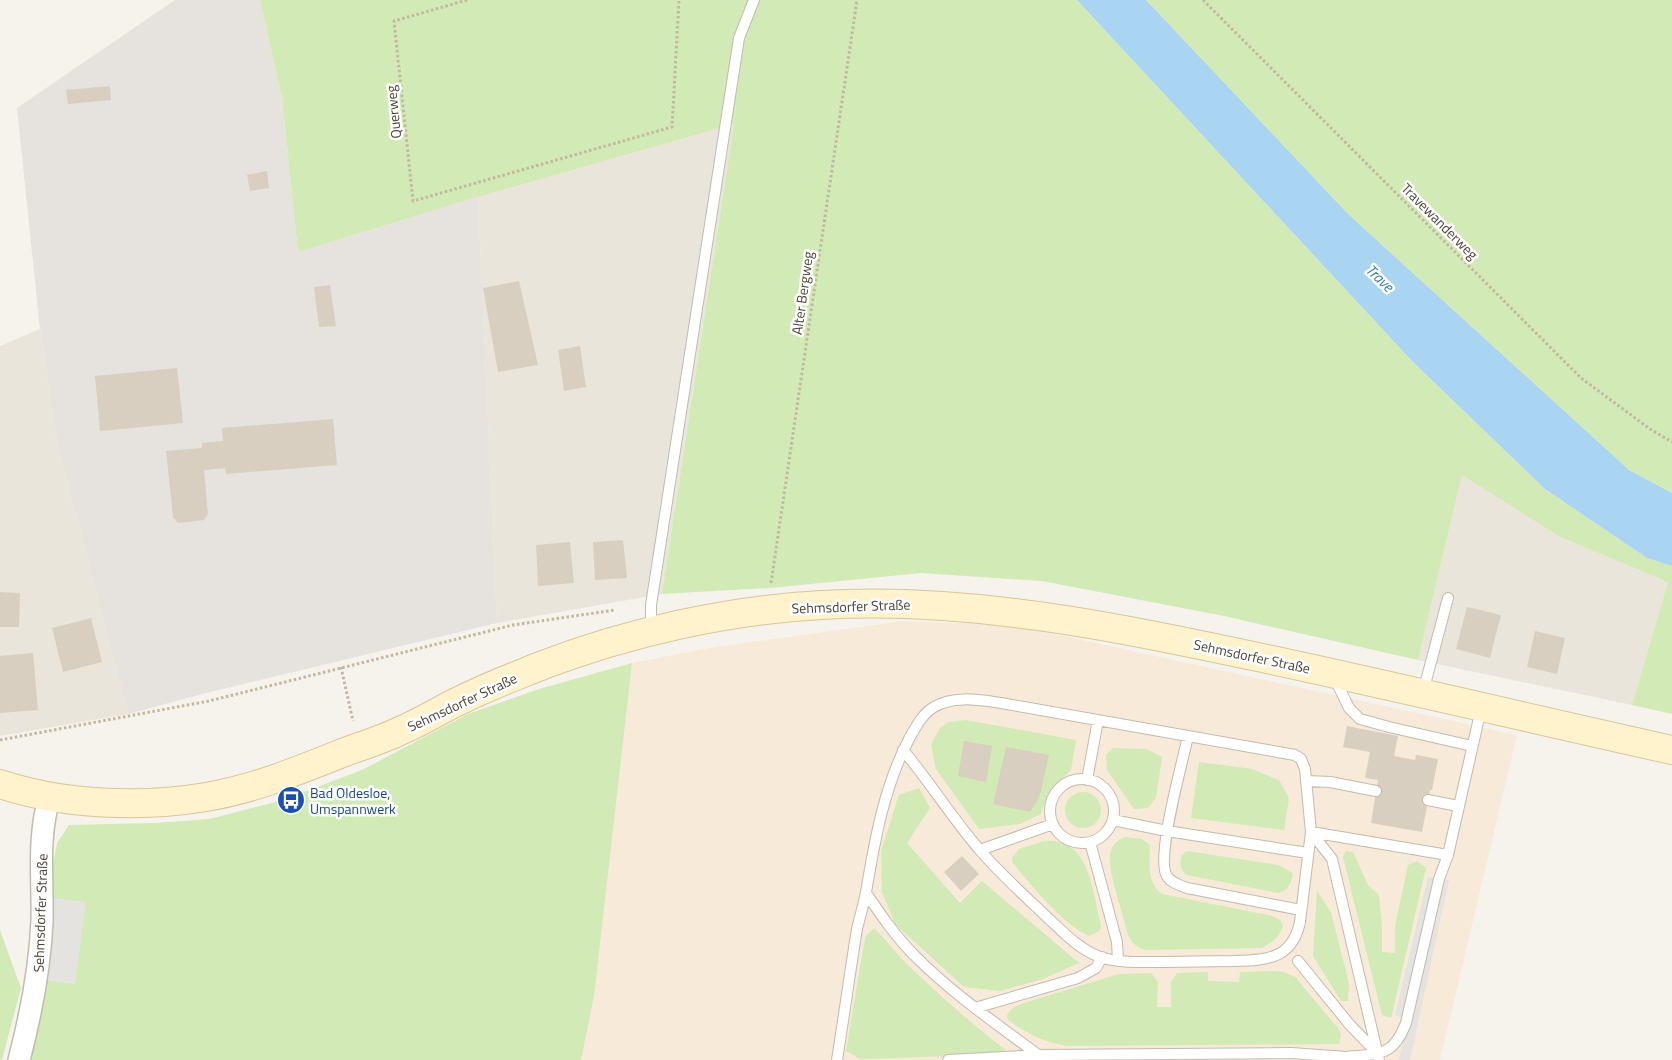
<svg xmlns="http://www.w3.org/2000/svg" width="1672" height="1060" viewBox="0 0 1672 1060" font-family="'Titillium Web',sans-serif">
<style>
.residential{fill:#eae5da}
.commercial{fill:#f7ead8}
.industrial{fill:#e6e2dd}
.green{fill:#d2eab5}
.parking{fill:#e5e3e0}
.water{fill:#a9d4f2}
.building{fill:#d8cfc1}
.lines{fill:none;stroke-linecap:round;stroke-linejoin:round}
.lane-casing{stroke:#c2bbae;stroke-width:12}
.street-casing{stroke:#c2bbae;stroke-width:24}
.secondary-casing{stroke:#d6c79b;stroke-width:30}
.path{stroke:#c4b79f;stroke-width:3;stroke-dasharray:2.5 2.5;stroke-linecap:butt}
.lane{stroke:#fff;stroke-width:10}
.street{stroke:#fff;stroke-width:21}
.secondary{stroke:#fff3cd;stroke-width:28}
.labels{text-anchor:middle;dominant-baseline:central;stroke-width:5;stroke-linejoin:round;paint-order:stroke}
.street-label{font-size:14px;fill:#4b4439;stroke:#fff}
.transit-label{font-size:14px;fill:#164399;stroke:#fff;text-anchor:start}
.water-label{font-size:15px;font-style:italic;fill:#2e7ab2;stroke:#fff}
</style>
<rect width="100%" height="100%" fill="#f6f3ec"/>
<!-- residential -->
<path class="residential" d="M734 124 662 594 497 623 478 197Z
M40 329 57 442 128 714 0 736V346Z
M1462 475 1560 537 1668 582 1632 705 1418 660Z"/>
<!-- commercial -->
<path class="commercial" d="M904 621 1014 625 1517 735 1440 1060H581L594 997 632 663 716 647Z"/>
<!-- industrial -->
<path class="industrial" d="M175 0H260L282 98 298 252 478 197 497 623 206 693 128 714 57 442 40 329 17 108Z"/>
<!-- green -->
<path class="green" d="M260 0H1077L1412 361 1545 489 1647 558 1672 566V714L1632 705 1668 582 1560 537 1462 475 1418 660 1224 616 1042 581 921 573 770 588 662 594 734 124 478 197 298 252 282 98Z
M1146 0H1672V493L1629 470 1348 214Z
M632 663 594 997 581 1060H25L43 979 75 984 47 897 57 843 69 825 155 823 209 819 280 801 362 770 468 714 539 689Z
M966 720 1076 740 1071 770 1048 793 1041 814 1020 824 979 829 936 769 931 745 940 728 948 722Z
M1113 748 1146 749 1162 757 1156 798 1148 808 1134 809 1107 770 1106 755Z
M1199 762 1252 769 1279 780 1289 798 1284 830 1191 818Z
M919 788 930 808 907 843 960 903 982 881 1079 963 1043 979 1000 991 964 987 895 924 882 892 881 851 899 795Z
M1065 810a18 18 0 1 1 36 0a18 18 0 1 1-36 0Z
M1125 837 1142 839 1150 845C1150 863 1146 882 1162 894L1272 916 1280 920 1283 925C1279 938 1273 942 1261 948L1146 950C1137 948 1132 943 1128 935 1124 917 1107 869 1110 854 1112 845 1117 840 1125 837Z
M1044 841C1089 837 1092 888 1100 921L1101 928 1098 932 1089 936C1063 924 1032 886 1013 863L1012 858 1019 849Z
M1187 851 1278 865 1293 873C1291 884 1289 890 1278 893L1187 875C1180 870 1179 863 1182 855Z
M1346 851 1353 852 1368 885 1379 895 1382 926V952L1395 953V926L1408 865 1417 861 1426 868 1391 1018 1382 1015 1343 857Z
M1317 891 1331 912 1349 984 1348 1001H1341L1313 956Z
M874 928C885 938 894 951 905 962 937 993 970 1023 1006 1050L987 1055 860 1059 846 1051 864 944 866 936Z
M0 930 21 988 2 1060H0Z
M1273 971 1284 972 1295 977 1338 1028 1341 1034 1339 1044 1067 1046C1041 1041 1030 1035 1008 1020L1007 1016C1010 1008 1017 1006 1024 1003L1119 974 1151 973 1158 982 1157 1007H1171V982L1177 973 1208 972V981L1239 982 1240 972Z"/>
<!-- parking -->
<path class="parking" d="M1428 877 1449 880 1410 1060H1399L1409 1019 1395 1015Z
M47 897 86 902 75 984 43 979Z"/>
<!-- water -->
<path class="water" d="M1077 0H1146L1348 214 1629 470 1672 493V566L1647 558 1545 489 1412 361Z"/>
<!-- building -->
<path class="building" d="M110 86 111 100 68 104 66 90Z
M267 171 269 188 250 191 247 175Z
M519 281 538 365 498 372 483 288Z
M330 285 336 326 319 327 314 287Z
M580 346 586 387 564 391 558 350Z
M177 368 183 423 100 431 95 376Z
M333 419 337 465 226 474 225 468 204 470 208 514 204 520 178 523 173 517 166 451 202 448V443L223 441 222 428Z
M623 540 627 578 595 580 593 542Z
M570 542 574 583 538 586 536 545Z
M0 592 20 593 19 627H0Z
M1467 607 1501 615 1490 658 1456 649Z
M91 618 102 662 63 672 52 628Z
M1535 631 1565 638 1557 674 1527 667Z
M33 653 38 710 0 713V656Z
M1347 726 1398 736 1394 756 1415 760 1416 755 1438 759 1432 790H1430L1422 832 1371 823 1378 780 1365 778 1370 752 1343 747Z
M964 741 992 746 986 782 958 776Z
M1006 747 1049 755 1041 791 1037 801 1030 812 993 804Z
M962 856 979 874 961 891 944 872Z"/>
<g class="lines">
<!-- lane casing -->
<g class="lane-casing">
<path id="lane" d="M651 629V605L739 38 754 0
M1334 677 1349 708 1360 719 1389 727 1472 746
M1423 692 1448 598
M1188 736C1183 761 1155 859 1167 876 1171 883 1180 885 1187 888L1301 910
M1050 811a32 32 0 1 1 64 0a32 32 0 1 1-64 0Z
M1087 780 1098 720
M1307 781 1330 782 1376 791
M1428 800 1458 806
M1113 820 1167 831 1308 853
M1311 832 1332 859 1379 1060
M1311 832 1448 855
M1090 842 1117 942 1118 960
M980 850 1053 824
M866 893C881 915 896 937 915 956 953 994 998 1025 1041 1057
M1298 961 1350 1025 1377 1053
M975 1008 1078 978 1096 968 1102 957
M837 1060C844 1016 850 972 857 929 860 916 864 904 866 892 875 839 884 787 909 739 916 727 922 714 934 707 954 695 979 700 1001 703L1295 755 1301 759 1305 769 1311 832 1300 922C1292 960 1266 960 1233 961 1207 961 1182 962 1157 962 1139 962 1118 963 1100 957 1079 949 1065 934 1049 919 1027 898 999 873 979 849 952 818 930 782 903 750
M948 1060 1039 1055 1291 1053 1347 1057
M1343 1060C1347 1056 1352 1056 1358 1056 1385 1054 1395 1051 1406 1023L1439 879 1448 855 1481 709"/>
</g>
<!-- street casing -->
<g class="street-casing">
<path id="street" d="M19 1060C31 1014 40 969 42 921 43 879 37 836 50 796"/>
</g>
<!-- secondary casing -->
<g class="secondary-casing">
<path id="secondary" d="M0 784C63 805 141 808 206 797 254 789 300 770 345 752 364 745 384 739 402 730 423 721 443 708 463 699 489 686 516 676 543 665 630 632 728 610 821 605 971 596 1121 628 1267 659 1402 688 1537 720 1672 750"/>
</g>
<!-- path -->
<path class="path" d="M467 0 394 21 413 201 672 127 679 0
M1203 0 1581 378 1650 429 1672 442
M771 583 857 0
M341 667 353 721
M0 740 209 701 513 625 615 610"/>
<!-- lane -->
<use href="#lane" class="lane"/>
<!-- street -->
<use href="#street" class="street"/>
<!-- secondary -->
<use href="#secondary" class="secondary"/>
</g>
<!-- icons -->
<defs>
<g id="bus-disc" transform="scale(1.4375)"><circle r="9.5" fill="#1a4fb4" stroke="#fff"/><path d="M-5-6H5V4H4V6H2V4H-2V6H-4V4H-5ZM-3.5-4V0h7V-4ZM-3.5 1.2v1.5H-2V1.2ZM2 1.2v1.5H3.5V1.2Z" fill="#fff"/></g>
</defs>
<g fill-rule="evenodd">
<use href="#bus-disc" x="291" y="800"/>
</g>
<g class="labels">
<!-- street labels -->
<g class="street-label">
<text transform="translate(393 112) rotate(-96)">Querweg</text>
<text transform="translate(1440 221) rotate(45)">Travewanderweg</text>
<text transform="translate(802 293) rotate(-82)">Alter Bergweg</text>
<text transform="translate(851 606) rotate(-2)">Sehmsdorfer Straße</text>
<text transform="translate(1252 656) rotate(12)">Sehmsdorfer Straße</text>
<text transform="translate(462 702) rotate(-25)">Sehmsdorfer Straße</text>
<text transform="translate(40 913) rotate(-88)">Sehmsdorfer Straße</text>
</g>
<!-- transit labels -->
<g class="transit-label">
<text x="310" y="792">Bad Oldesloe,<tspan x="310" dy="16">Umspannwerk</tspan></text>
</g>
<!-- water labels -->
<g class="water-label">
<text transform="translate(1380 278) rotate(44)">Trave</text>
</g>
</g>
</svg>
